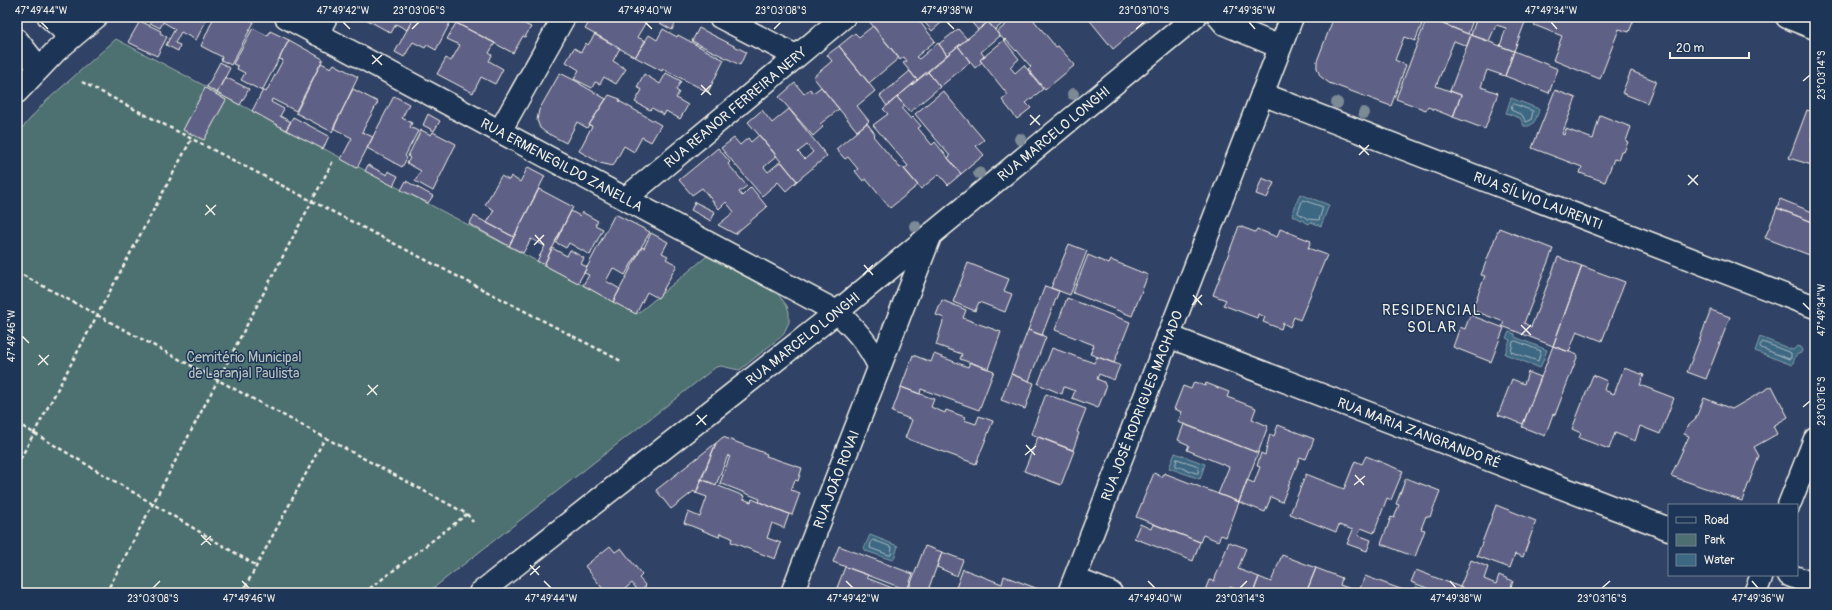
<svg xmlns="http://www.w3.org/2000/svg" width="1832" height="610" viewBox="0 0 1832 610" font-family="Pangolin,sans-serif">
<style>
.green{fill:#4d6f71;stroke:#a0b0ac}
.water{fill:#3d6883;stroke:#869fab}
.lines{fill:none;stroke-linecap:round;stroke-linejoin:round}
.shore{stroke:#abbac0;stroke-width:1}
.building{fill:#5e6186;stroke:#f4f1e8;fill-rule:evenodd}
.minor-casing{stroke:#f4f1e8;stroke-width:25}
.tertiary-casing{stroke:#f4f1e8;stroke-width:25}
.path{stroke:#f4f1e8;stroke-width:2.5;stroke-dasharray:4 3;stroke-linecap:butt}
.minor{stroke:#1d3557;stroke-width:22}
.tertiary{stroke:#1d3557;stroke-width:22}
.tree{fill:#7c8a96}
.ticks{fill:none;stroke:#f4f1e8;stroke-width:1.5}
.labels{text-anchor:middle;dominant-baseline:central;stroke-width:3;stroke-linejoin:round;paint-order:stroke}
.street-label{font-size:14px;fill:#f4f1e8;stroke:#1d3557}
.park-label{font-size:14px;fill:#bac4be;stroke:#1d3557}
.neighbourhood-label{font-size:15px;letter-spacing:1px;fill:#f4f1e8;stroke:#1d3557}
.neatline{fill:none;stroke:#f4f1e8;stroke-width:1.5}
.ticks-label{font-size:10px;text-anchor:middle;fill:#f4f1e8}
</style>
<rect width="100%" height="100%" fill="#304265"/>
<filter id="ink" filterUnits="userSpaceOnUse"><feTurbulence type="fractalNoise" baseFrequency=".025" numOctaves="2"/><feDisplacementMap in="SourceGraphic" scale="8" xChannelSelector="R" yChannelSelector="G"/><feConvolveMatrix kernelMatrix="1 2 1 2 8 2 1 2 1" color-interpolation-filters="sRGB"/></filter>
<g filter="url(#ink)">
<!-- green -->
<path class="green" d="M116 39 637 314 707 256 778 294 787 306 789 312V322L783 335 741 369 739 370 721 366 716 367 427 593H17V134L44 103Z"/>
<!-- water -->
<path class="water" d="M1511 98 1539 109C1537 117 1534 128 1524 126L1520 118 1506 113Z
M1300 194 1329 205 1321 226 1311 222 1309 224 1292 215Z
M1509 332 1515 334V337L1547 350 1540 368 1505 354 1510 340 1506 338Z
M1760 337 1793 350 1797 346 1800 347 1802 350 1801 353 1796 355 1792 365 1755 351Z
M1175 453 1205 464 1200 479 1169 468Z
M870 535 898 546 894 559 892 560 866 551 864 548Z"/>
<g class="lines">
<!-- shore -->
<path class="shore" d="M1514 104 1533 111 1531 120 1526 122 1522 115 1511 110 1512 105Z
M1303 200 1323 207 1319 220 1308 219 1298 213Z
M1516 341 1541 351 1538 361 1511 352 1513 342Z
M1763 342 1791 353V358L1789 359 1761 348 1760 346Z
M1177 459 1199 466 1198 473H1196L1176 466Z
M873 540 892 547 891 555H889L870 548 871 542Z"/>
</g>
<!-- building -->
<path class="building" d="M153 17H208L196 40 181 32 175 43 180 45 178 51 166 45 175 29 163 22 160 28 150 23Z
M214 17H244L254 22 231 65 221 60 222 57 201 46Z
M362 17H414L407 30 396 24 391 33Z
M414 17H444L451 21 436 50 427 45 425 48 413 42 404 57 395 52Z
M459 17H516L515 19 531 27 525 37 523 36 513 53 456 23Z
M592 17H649L637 37 646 41 635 57 585 29Z
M661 17H678L672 30 658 22Z
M873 17H916L935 41 916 57 919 59 938 43 947 55 917 80 903 63 907 61 904 57 900 60 869 21Z
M920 17H948L932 31Z
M967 17H994L978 30Z
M994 17H1010L995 30 988 22Z
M1015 17H1031L1056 47 1058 46 1075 65 1045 90 1028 69 1031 67 1020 54 1017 50 1016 51 1005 39 1004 40 997 32Z
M1087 17H1139L1144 23 1113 49Z
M1139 17H1152L1144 23Z
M1334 17H1425L1415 41 1404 37 1395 60 1406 65 1391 106 1329 83 1320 76 1317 68V61Z
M1427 17H1474L1468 34Z
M1477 17H1527L1514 51 1500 46 1506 28 1496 25 1489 41 1471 35Z
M1536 17H1635L1629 32 1619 29 1600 79 1553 60 1562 36 1534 25Z
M1427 18 1471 35 1467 46 1454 41 1436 86 1461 95 1453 117 1428 107 1426 110 1396 99Z
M140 21 161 31 160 33 167 37 157 56 128 42Z
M988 22 1000 36 981 52 984 56 980 60 982 62 975 68 958 46Z
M456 23 495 43 489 53 492 55 489 61 503 69 495 84 481 77 473 93 437 74 446 58 451 61 460 45 447 39Z
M873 26 899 58 869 83 839 46 855 33 859 37Z
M253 28 268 36 270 31 289 40 262 91 241 80 245 73 237 69 238 66 233 64Z
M699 28 746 52 740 65 692 41Z
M663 29 677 37 678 35 724 60 708 92 663 69 662 71 635 57 649 35 657 40Z
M958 29 967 39 947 55 939 44Z
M595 34 620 48 613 61 626 69 616 84 604 77 600 84 595 82 592 88 574 79 579 70 566 62 574 48 581 52 586 43 588 45Z
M1471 35 1514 51 1505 76 1487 70 1481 87 1498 93 1485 129 1453 117 1461 95 1450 91Z
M289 40 323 59 296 111 272 99 271 102 284 109 280 116 291 122 286 130 252 111 263 90 266 92 283 60 279 59Z
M1004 40 1019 59 1010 67 1015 73 1024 65 1043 89 1026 103 1031 108 1017 119 1002 100 1008 95 980 60Z
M839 46 875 91 857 106 869 121 857 131 813 77 832 61 827 55Z
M958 46 970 62 940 87 928 72Z
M1514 51 1558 69 1549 93 1505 76Z
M220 62 230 68 217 93 207 87Z
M321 63 331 68 334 64 358 77 332 132 296 113Z
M910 71 917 80 887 106 880 96Z
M1631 71 1656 81 1647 103 1622 93Z
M928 72 940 87 910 112 897 97Z
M560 73 580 83V84L606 99 587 128 577 122 566 143 545 132 540 128 537 120 539 110Z
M666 73 681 81 676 90 679 92 676 98 688 105 680 119 666 111 664 115 652 108 650 110 635 102 642 90 637 87 644 74 660 84Z
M225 77 249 89 240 105 217 93Z
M795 83 804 94 810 89 813 93 821 87 839 109 820 124 823 127 813 136 779 97Z
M205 88 226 100 204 140 183 130Z
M353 89 378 102 362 132 373 137 357 168 341 159 352 138 333 128Z
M1555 90 1576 98 1562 134 1564 135 1566 129 1593 139 1600 115 1631 127 1626 141 1628 142 1624 152 1621 151 1618 160 1614 159 1605 182 1580 173 1582 167 1532 148Z
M943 91 984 140 976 146 984 155 961 174 948 158 950 156 915 114Z
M609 95 620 99 619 101 661 125 651 142 642 137 634 152 624 146 613 166 600 163 579 151 592 126 589 125Z
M394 96 409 104 402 118 412 123 410 127 418 131 405 156 407 158 402 167 367 148Z
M897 97 905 106 902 109 911 119 913 117 921 126 918 128 932 145 935 142 961 174 948 185 939 174 921 189 904 169 908 166 873 125 888 114 883 109Z
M789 109 827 156 797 181 748 122 762 110 772 123ZM807 145 813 152 805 159 798 152Z
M1807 110 1815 113V131L1811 140 1814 141 1815 139V166L1789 158Z
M428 114 440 121 434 131 423 125Z
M293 117 329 136 323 149 286 130Z
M867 123 875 134 873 136 900 168 902 166 918 185 890 208 866 179 863 181 855 171 858 169 848 157 845 159 836 149Z
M421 130 431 135 433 132 456 144 433 191 415 181 421 171 407 163 410 158 408 156Z
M759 135 777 156 764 167 768 172 781 161 797 181 786 191 778 182 762 196 721 148 734 138 740 145 748 138 751 142Z
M718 148 730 162 728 164 747 186 739 192 742 196 751 187 767 207 735 234 718 225 734 212 726 202 719 209 702 188 692 195 679 180Z
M368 165 387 175 388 171 398 176 393 186 365 171Z
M528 167 545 176 514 237 487 223 494 210 485 205 501 176 509 180 511 176 520 182Z
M1262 178 1274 183 1267 198 1256 194Z
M406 181 433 196 428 203 401 190Z
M539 189 573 207 544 265 537 261 545 246 531 239 523 253 509 246Z
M1780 199 1815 213V223L1777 208Z
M695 202 715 212 711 221 691 210Z
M1777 208 1815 223V249L1812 256 1765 238Z
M571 211 580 216 582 212 598 221 595 225 603 229 590 255 569 243 566 248 555 242Z
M615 214 650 232 625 275 613 268 606 281 620 289 613 302 583 285 589 275 584 273Z
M474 216 514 237 509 246 469 224Z
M1239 226 1255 232 1257 229 1277 237 1280 229 1311 241 1308 248 1327 255 1300 320 1294 317 1290 327 1283 323 1281 329 1263 322 1265 317 1258 314 1257 318 1223 305 1226 300 1213 295Z
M1499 228 1553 249 1524 323 1531 327 1558 257 1582 266 1553 346 1502 326 1504 322 1472 310 1485 276 1481 275Z
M651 233 668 242 662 253 668 256 666 259 677 265 661 294 658 298 647 292 636 314 613 302 642 247 644 248Z
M1069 244 1087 251 1070 295 1051 288Z
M552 248 567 256 570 250 584 258 581 264 587 267 578 283 544 265Z
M1815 249V264L1811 263Z
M1088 255 1109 264 1111 260 1148 275 1132 316 1073 293Z
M968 263 1009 279 1004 291 1012 294 1005 312 979 302 975 311 953 302Z
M1582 266 1625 282 1602 341 1577 331 1569 352 1553 346Z
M1045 286 1059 291 1042 335 1028 330Z
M1067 298 1130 322 1114 363 1090 354 1094 345 1055 330Z
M942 300 966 310 963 318 1001 332 988 369 960 359 962 354 936 345 944 318 936 315Z
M1711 310 1730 317 1706 379 1687 372Z
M1470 315 1504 328 1491 362 1453 347 1460 327 1465 329Z
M1028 330 1046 337 1029 381 1011 374Z
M1553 346 1578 355 1555 415 1553 414 1545 436 1522 427Z
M1052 348 1094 363 1097 357 1120 365 1114 380 1099 374 1097 379 1104 382 1106 388 1098 408 1072 398 1075 391 1064 387 1062 394 1038 384Z
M934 354 968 367 970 362 994 371 979 410 921 389 920 394 901 387 913 355 931 362Z
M1624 368 1644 375 1640 385 1674 398 1660 434 1640 426 1635 441 1615 433 1609 449 1579 438 1581 433 1572 429 1593 375 1607 381 1604 390 1614 394Z
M1528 372 1541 377 1523 424 1498 415 1512 379 1524 384Z
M1011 374 1034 383 1025 409 1001 400Z
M1194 382 1205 386 1206 383 1229 392 1227 397 1256 408 1252 419 1268 426 1258 453 1178 422 1182 412 1174 409 1183 386 1191 389Z
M1772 386 1788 417 1773 426 1777 434 1754 447 1759 456 1742 501 1671 476 1689 436 1684 434 1687 427 1695 420 1704 398 1732 409Z
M901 387 934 399 931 407 945 413 946 410 965 417 964 420 976 424 979 416 993 421 976 464 905 438 912 420 892 412Z
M1046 394 1086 409 1077 432 1079 433 1073 450 1031 434Z
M1184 424 1258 453 1239 502 1218 494 1229 467 1187 450 1189 445 1178 440Z
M1278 425 1314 439 1306 459 1300 457 1282 502 1271 497 1265 512 1239 502 1247 480 1254 483 1260 467 1257 466 1261 453 1265 455 1270 434 1274 436Z
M723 437 767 454 766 456 802 468 798 481 795 480 791 490 800 493 792 515 759 502 760 499 720 483 730 456 728 455 716 485 701 479 716 443Z
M1038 437 1074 451 1061 485 1024 471Z
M716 443 696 494 694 491 671 509 656 490Z
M1366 456 1403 471 1391 500 1387 498 1374 533 1361 528 1358 535 1371 540 1367 551 1347 544 1353 530 1339 525 1336 532 1290 514 1306 474 1344 489 1355 461 1362 464Z
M1154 473 1162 477 1164 473 1239 502 1226 537 1221 535 1218 541 1203 535 1200 542 1136 517Z
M1406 478 1440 491 1430 517 1426 516 1421 529 1425 530 1415 557 1381 544 1391 517 1394 518 1399 505 1396 504Z
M701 479 744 496 743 499 751 502 752 499 789 514 784 528 772 523 767 538 781 543 775 559 731 542 732 538 720 533 719 537 684 523 688 512 700 517 707 497 696 493Z
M1496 505 1536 521 1523 557 1515 554 1510 568 1477 556Z
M1140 524 1151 529 1153 524 1200 542 1193 561 1134 538Z
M1229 542 1246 548 1238 569 1259 577 1253 593H1245L1230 587 1228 593H1204L1209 580 1214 581Z
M610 546 615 552 621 548 642 575 639 578 646 586 639 592 632 583 620 593H606L585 566Z
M839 546 913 574 907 590 833 562Z
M925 546 942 552 927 593H914L908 591Z
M942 552 963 560 957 576 937 567Z
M1282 555 1316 568 1306 593H1253L1259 577 1271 582Z
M1471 560 1488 567 1484 579 1496 584 1499 575 1513 581 1509 593H1474L1460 587Z
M845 567 868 575 867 578 905 593H835Z
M1316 568 1342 578 1340 585 1351 589 1349 593H1306Z
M963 569 1002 584 1004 576 1041 590 1040 593H954Z
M1416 570 1460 587 1458 593H1440L1411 582Z
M1365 576 1406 591 1405 593H1355L1357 590 1359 591Z
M1416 587 1433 593H1414Z"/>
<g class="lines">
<!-- minor casing -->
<g class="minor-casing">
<g id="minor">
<path d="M49 17 71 37"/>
<path id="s1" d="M286 17 837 312C855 329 868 343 879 366"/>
<path d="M720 17 796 56"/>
<path d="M1219 17 1225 24 1280 47"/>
<path d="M1787 17 1815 28"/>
<path d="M317 34 326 17"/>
<path d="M17 40 39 68"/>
<path id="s2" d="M1262 94 1815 307"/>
<path d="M500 131 564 17"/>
<path id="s3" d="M626 198 844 17"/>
<path id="s4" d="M1168 336 1669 529"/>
<path d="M1789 505 1815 439"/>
<path d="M1789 575 1815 585"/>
<path d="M1075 579 1111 593"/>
<path id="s5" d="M480 593 837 312 1195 17"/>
<path id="s6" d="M792 593 931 234"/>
<path id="s7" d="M1069 593 1292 17"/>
<path d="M1755 593 1762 575"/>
</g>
</g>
<!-- tertiary casing -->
<g class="tertiary-casing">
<path id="tertiary" d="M17 92 57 50 96 17"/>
</g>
<!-- path -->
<path class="path" d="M82 82 621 361
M17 272 467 514 473 522
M17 423 257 566
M17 465 192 138
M106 593 333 161
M242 593 325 438
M364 593 467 514"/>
<!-- minor -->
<use href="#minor" class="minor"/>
<!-- tertiary -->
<use href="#tertiary" class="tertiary"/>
</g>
<!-- trees -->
<g class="tree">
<circle cx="1073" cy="94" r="6"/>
<circle cx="1337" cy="103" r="6"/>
<circle cx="1364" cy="113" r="6"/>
<circle cx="1020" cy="139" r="6"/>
<circle cx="979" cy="173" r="6"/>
<circle cx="915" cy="226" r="6"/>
</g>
</g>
<!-- ticks -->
<path class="ticks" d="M41 22 48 29M343 22 350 29M645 22 652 29M947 22 954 29M1249 22 1255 29M1551 22 1557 29M412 29 419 22M774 29 781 22M1136 29 1144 22M372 55 382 65M372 64 382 55M1803 81 1810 75M701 85 711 95M701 95 711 85M1030 115 1040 125M1030 125 1040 115M1359 145 1369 155M1359 155 1369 145M1688 175 1698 185M1688 185 1698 175M206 205 215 215M205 215 216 205M535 235 544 245M534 245 544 235M864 265 873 275M863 275 873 265M1193 295 1202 305M1803 303 1810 310M1192 305 1202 295M1521 325 1531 335M1521 335 1531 325M22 336 29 343M39 355 48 365M38 365 49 355M368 385 377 395M367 395 378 385M1803 407 1810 401M697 415 706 425M696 425 707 415M1026 445 1035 455M1025 455 1036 446M1355 475 1364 485M1354 485 1365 476M201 535 211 545M201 545 211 536M530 565 539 575M530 575 540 566M242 581 249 588M544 581 551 588M846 581 853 588M1148 581 1155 588M1450 581 1456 588M1752 581 1758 588M153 588 160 581M1240 588 1247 581M1602 588 1610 581"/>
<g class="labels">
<!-- street labels -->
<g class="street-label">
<text stroke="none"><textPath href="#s3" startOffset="142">RUA REANOR FERREIRA NERY</textPath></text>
<text stroke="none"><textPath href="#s5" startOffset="735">RUA MARCELO LONGHI</textPath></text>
<text stroke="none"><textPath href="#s1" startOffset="313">RUA ERMENEGILDO ZANELLA</textPath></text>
<text stroke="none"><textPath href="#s2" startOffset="296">RUA SÍLVIO LAURENTI</textPath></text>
<text stroke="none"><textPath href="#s5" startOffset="411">RUA MARCELO LONGHI</textPath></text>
<text stroke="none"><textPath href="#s7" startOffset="201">RUA JOSÉ RODRIGUES MACHADO</textPath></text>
<text stroke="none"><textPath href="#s4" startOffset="269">RUA MARIA ZANGRANDO RÉ</textPath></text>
<text stroke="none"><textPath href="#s6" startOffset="122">RUA JOÃO ROVAI</textPath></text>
</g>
<!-- park labels -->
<g class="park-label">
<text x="244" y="357">Cemitério Municipal<tspan x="244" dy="16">de Laranjal Paulista</tspan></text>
</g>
<!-- neighbourhood labels -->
<g class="neighbourhood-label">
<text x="1432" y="310">RESIDENCIAL<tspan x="1432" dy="17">SOLAR</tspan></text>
</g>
</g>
<!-- margin -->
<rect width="1832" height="610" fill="none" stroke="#1d3557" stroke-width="44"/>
<!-- legend -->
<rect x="1668" y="504" width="130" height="72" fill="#1d3557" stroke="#738091"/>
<rect x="1676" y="517" width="20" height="6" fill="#1d3557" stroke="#738091"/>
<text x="1704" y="524" font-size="12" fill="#f4f1e8">Road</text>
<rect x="1676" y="534" width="20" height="12" fill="#4d6f71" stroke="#738091"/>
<text x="1704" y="544" font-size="12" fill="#f4f1e8">Park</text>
<rect x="1676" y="554" width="20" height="12" fill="#3d6883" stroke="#738091"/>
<text x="1704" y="564" font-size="12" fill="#f4f1e8">Water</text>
<!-- scale -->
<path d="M1670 52v6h79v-6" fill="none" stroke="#f4f1e8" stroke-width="2"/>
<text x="1676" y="52" font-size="12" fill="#f4f1e8" stroke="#1d3557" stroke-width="3" paint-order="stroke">20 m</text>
<rect x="22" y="22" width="1788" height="566" class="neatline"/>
<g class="ticks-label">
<text x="41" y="14">47°49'44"W</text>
<text x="343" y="14">47°49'42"W</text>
<text x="419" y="14">23°03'06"S</text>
<text x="645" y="14">47°49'40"W</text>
<text x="781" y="14">23°03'08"S</text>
<text x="947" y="14">47°49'38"W</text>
<text x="1144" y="14">23°03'10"S</text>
<text x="1249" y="14">47°49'36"W</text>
<text x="1551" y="14">47°49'34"W</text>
<text transform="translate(1821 75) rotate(-90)" y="4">23°03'14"S</text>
<text transform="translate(1821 310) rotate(-90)" y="4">47°49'34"W</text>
<text transform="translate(11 336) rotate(-90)" y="4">47°49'46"W</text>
<text transform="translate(1821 401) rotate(-90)" y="4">23°03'16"S</text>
<text x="153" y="602">23°03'08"S</text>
<text x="249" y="602">47°49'46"W</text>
<text x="551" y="602">47°49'44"W</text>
<text x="853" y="602">47°49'42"W</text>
<text x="1155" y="602">47°49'40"W</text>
<text x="1240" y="602">23°03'14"S</text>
<text x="1456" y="602">47°49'38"W</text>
<text x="1602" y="602">23°03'16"S</text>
<text x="1758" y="602">47°49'36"W</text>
</g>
</svg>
